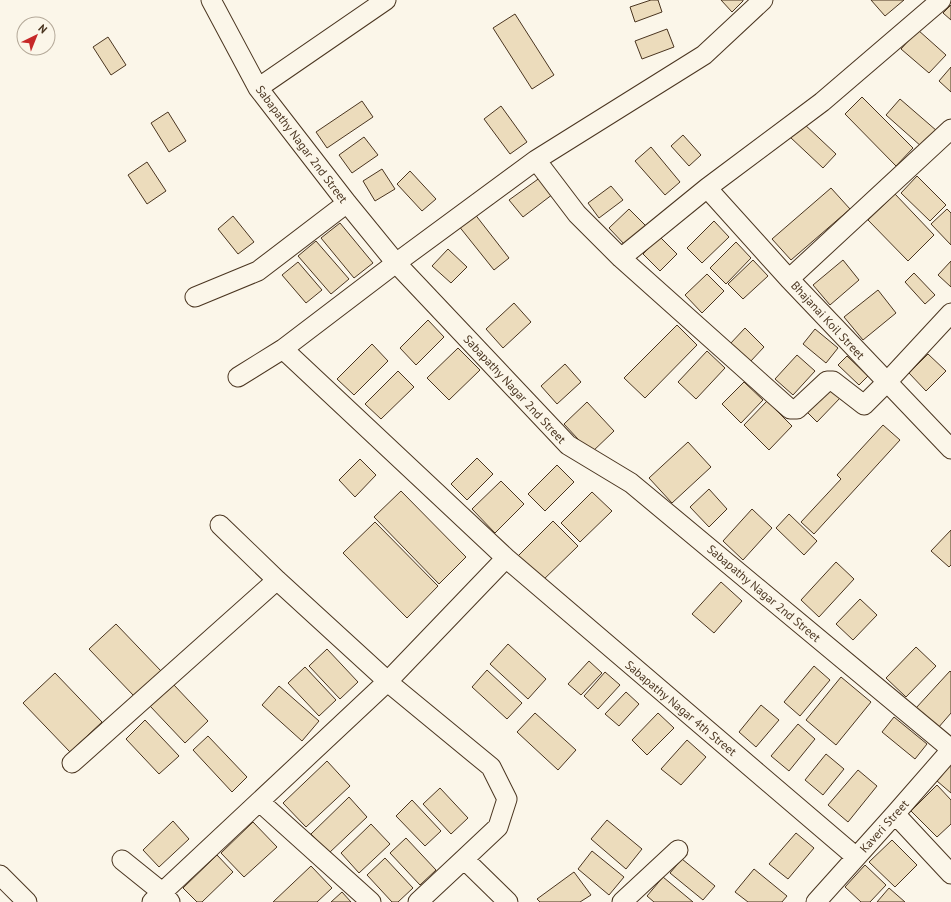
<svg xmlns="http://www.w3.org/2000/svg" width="951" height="902" viewBox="0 0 951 902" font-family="'PT Sans',sans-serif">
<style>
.building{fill:#ecdcbc;stroke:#4a3520}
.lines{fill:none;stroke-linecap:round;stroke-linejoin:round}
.street-casing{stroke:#4a3520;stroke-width:21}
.street{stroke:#fbf6e9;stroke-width:19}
.labels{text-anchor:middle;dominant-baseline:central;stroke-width:3;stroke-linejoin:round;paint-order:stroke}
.street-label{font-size:12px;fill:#4a3520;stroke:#fbf6e9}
</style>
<rect width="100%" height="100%" fill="#fbf6e9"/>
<!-- building -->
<path class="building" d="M651 0H658L662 12 635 22 630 7Z
M721 0H743V1L732 12Z
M871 0H904L885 16Z
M951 5V20L943 13Z
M515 14 554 75 532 89 493 28Z
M667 29 674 47 642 59 635 41Z
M918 30 946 55 929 73 901 49Z
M108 37 126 65 111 75 93 47Z
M951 67V92L939 81Z
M862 97 913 148 896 166 845 114Z
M900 99 937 131 922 147 886 115Z
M362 101 373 117 327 148 316 132Z
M501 106 527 142 510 154 484 119Z
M168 112 186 141 169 152 151 123Z
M803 123 836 154 823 168 790 137Z
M683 135 701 155 689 166 671 146Z
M364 137 378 155 352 173 339 155Z
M651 147 680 182 665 195 635 161Z
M147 162 166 191 147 204 128 175Z
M382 169 395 189 375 201 363 181Z
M410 171 436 199 422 211 397 184Z
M917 176 946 205 930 221 901 193Z
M541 177 553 194 523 217 509 200Z
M611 186 623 200 599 218 588 203Z
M831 188 850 209 791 260 772 239Z
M895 194 934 235 908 261 868 220Z
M629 209 646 226 625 245 609 228Z
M947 209 951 213V245L931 224Z
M474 213 509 258 494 270 458 225Z
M233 216 254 242 238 254 218 229Z
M714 221 729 237 702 263 687 248Z
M340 223 373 263 354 278 321 238Z
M660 237 677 254 660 271 643 254Z
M316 241 349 279 331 294 298 256Z
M736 242 751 258 726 284 710 268Z
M448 249 467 267 451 283 432 266Z
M753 260 768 276 743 299 728 284Z
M843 260 859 280 830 305 813 285Z
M951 261V287L938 275Z
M298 262 322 290 306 303 282 275Z
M914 273 935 295 925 304 905 282Z
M707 274 724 291 702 313 685 295Z
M878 290 896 313 863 340 844 317Z
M514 303 531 322 503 348 486 329Z
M428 320 444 337 416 365 400 348Z
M677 325 697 345 645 398 624 378Z
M745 328 764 347 750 362 730 344Z
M815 329 838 348 826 363 803 344Z
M372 344 388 361 354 395 337 379Z
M458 348 480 370 449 400 427 378Z
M707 351 725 368 696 399 678 382Z
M928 354 946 371 926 391 909 373Z
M797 355 815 371 793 395 775 379Z
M847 356 868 376 859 385 838 365Z
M565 364 581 382 557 404 541 386Z
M398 371 414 387 381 419 365 404Z
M744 382 763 400 741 423 722 404Z
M829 386 841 397 817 422 805 410Z
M767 401 792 426 769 450 744 425Z
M587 402 614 431 591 453 564 424Z
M883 425 900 440 814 534 801 522 841 479 837 475Z
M688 442 711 467 672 503 649 478Z
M477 458 493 474 467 500 451 484Z
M360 459 376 475 355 497 339 480Z
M557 465 574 482 545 511 528 494Z
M501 481 524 504 495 533 472 509Z
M709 489 727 509 709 527 690 507Z
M401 491 466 557 439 584 374 517Z
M592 492 612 511 580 542 561 523Z
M752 509 772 528 743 560 723 541Z
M789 514 817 541 804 555 776 528Z
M553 521 578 546 539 584 515 559Z
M375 522 438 586 407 618 343 553Z
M951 530V565L949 567 931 551Z
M836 562 854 579 819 617 801 600Z
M721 582 742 601 714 633 692 614Z
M860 599 877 615 853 640 836 624Z
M116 624 161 671 134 696 89 649Z
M508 644 546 679 528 699 490 664Z
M916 647 936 666 906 697 886 678Z
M327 649 358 682 340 699 309 666Z
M589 661 602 673 581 695 568 684Z
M814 666 830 680 800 716 784 702Z
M305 667 336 700 319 716 288 683Z
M487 670 522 703 507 719 472 687Z
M950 671 951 672V713L938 728 916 708Z
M605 672 620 685 598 709 584 696Z
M55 673 102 722 70 752 23 703Z
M841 677 871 702 836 745 806 720Z
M174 685 208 721 185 743 150 706Z
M279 686 319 721 302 741 262 705Z
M626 692 639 704 619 726 605 714Z
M761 705 779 720 756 747 739 732Z
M535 713 576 750 558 770 517 732Z
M658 713 674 728 647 755 632 740Z
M894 717 927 744 915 759 882 732Z
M145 720 179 756 159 774 126 739Z
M798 724 815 739 789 771 771 756Z
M208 736 247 777 232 792 193 750Z
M687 740 706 757 681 785 661 769Z
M826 754 844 769 823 795 805 780Z
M327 761 350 786 306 827 283 803Z
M951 764V793L937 781Z
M858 770 877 786 848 822 828 805Z
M937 785 951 800V824L937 837 911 811Z
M440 788 468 818 451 834 423 804Z
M349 797 367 817 329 853 311 834Z
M412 800 441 831 425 846 396 816Z
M607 820 642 849 626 869 591 839Z
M173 821 189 839 159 867 143 850Z
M253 822 277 847 244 877 221 853Z
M371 824 390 844 359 873 341 853Z
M796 833 814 848 788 879 769 864Z
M406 838 436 870 420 885 390 853Z
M892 840 917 865 895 887 869 862Z
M592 851 624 877 609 895 578 869Z
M217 855 233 872 202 902H197L183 888Z
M385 858 413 888 398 902H392L367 875Z
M682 859 715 886 703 900 670 873Z
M865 865 886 885 870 902H861L845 887Z
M311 866 332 888 317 902H273Z
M754 869 787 896 782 902H748L735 892Z
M574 872 591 895 580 902H540L537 899Z
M663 877 693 902H654L647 896Z
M889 888 905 902H877Z
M342 892 351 902H331Z"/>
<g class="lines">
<!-- street casing -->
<g class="street-casing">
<path id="street" d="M211 0 258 88 347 203 396 263 568 445 631 483 951 749
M941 0 822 102 707 188 621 258 790 409H797L827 381H833L864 405 887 382 951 313
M258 88 386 0
M536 160 577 214 621 258
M707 188 789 279 951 449
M789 279 951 129
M195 297 258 271 347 203
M238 377 283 349 396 263 536 160 704 55 763 0
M220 525 277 580 395 688 491 767 507 799 498 827 464 859 418 902
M506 558 856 857
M72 763 277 580
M260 802 371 902
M895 814 951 874
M464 859 508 902
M122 860 163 893 170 902
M0 875 27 902
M152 902 388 681 506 558 283 349
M622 902 678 850
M816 902 895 814 951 750"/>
</g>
<!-- street -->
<use href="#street" class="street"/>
</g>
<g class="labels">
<!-- street labels -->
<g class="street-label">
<text transform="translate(302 144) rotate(53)">Sabapathy Nagar 2nd Street</text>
<text transform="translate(828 320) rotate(47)">Bhajanai Koil Street</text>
<text transform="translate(515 389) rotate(47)">Sabapathy Nagar 2nd Street</text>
<text transform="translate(764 593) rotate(40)">Sabapathy Nagar 2nd Street</text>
<text transform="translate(681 708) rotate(40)">Sabapathy Nagar 4th Street</text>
<text transform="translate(884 826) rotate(-48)">Kaveri Street</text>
</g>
</g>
<!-- north arrow -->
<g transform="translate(36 36) rotate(43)"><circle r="19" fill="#fbf6e9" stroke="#b4a999"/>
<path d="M0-3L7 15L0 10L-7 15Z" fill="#c62828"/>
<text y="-6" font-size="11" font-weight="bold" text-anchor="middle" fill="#4a3520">N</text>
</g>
</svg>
